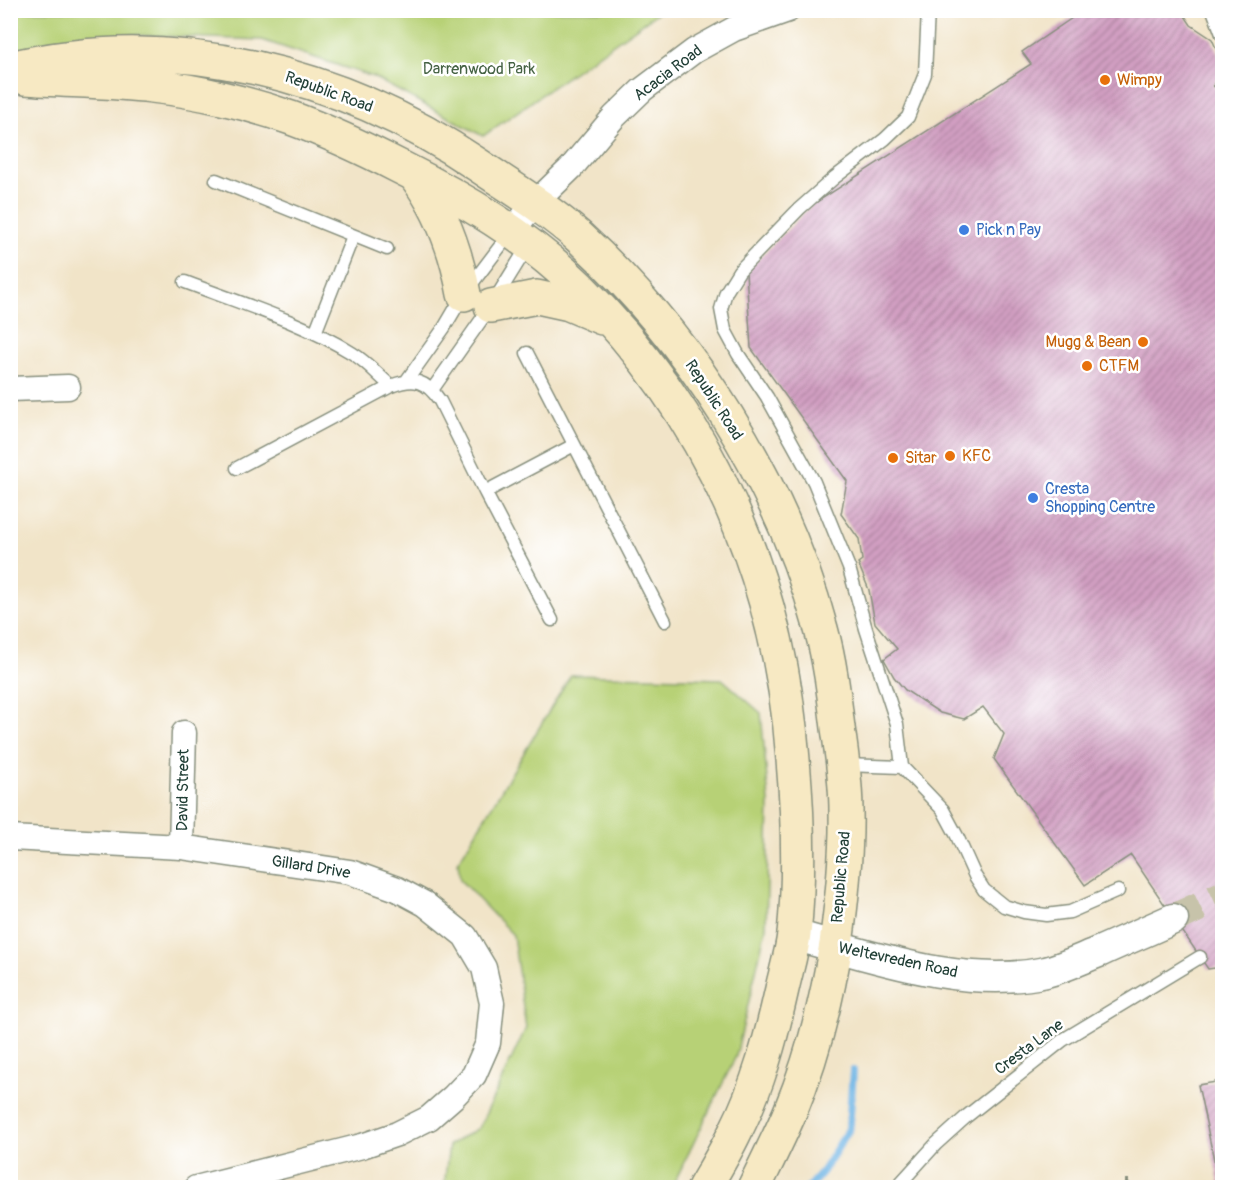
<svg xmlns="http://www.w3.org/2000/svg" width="1233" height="1198" viewBox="0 0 1233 1198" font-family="Pangolin,sans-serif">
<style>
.green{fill:#b7d176;stroke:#6b8755;stroke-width:1.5}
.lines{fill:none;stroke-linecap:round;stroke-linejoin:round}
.stream{stroke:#6db4e4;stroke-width:8}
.building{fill:url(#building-hatch)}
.tertiary-tunnel{stroke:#c7c3aa;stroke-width:30;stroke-dasharray:30 15;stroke-linecap:butt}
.service-casing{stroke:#88907e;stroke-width:15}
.minor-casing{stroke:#88907e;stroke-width:27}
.tertiary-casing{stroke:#88907e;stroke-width:33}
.secondary-casing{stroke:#88907e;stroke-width:36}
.path{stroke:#88907e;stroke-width:4;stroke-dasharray:4.5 4.5;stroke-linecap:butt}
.service{stroke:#fff;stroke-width:12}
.minor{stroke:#fff;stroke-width:24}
.tertiary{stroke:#fff;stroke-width:30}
.secondary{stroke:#f7e9c3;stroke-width:33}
.food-dot{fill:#e8710a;stroke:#fff;stroke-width:2}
.shop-dot{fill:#3f7fe0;stroke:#fff;stroke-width:2}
.labels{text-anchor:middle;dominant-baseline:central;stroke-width:5;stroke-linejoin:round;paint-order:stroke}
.park-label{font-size:16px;fill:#456244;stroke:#fff}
.street-label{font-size:16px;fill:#1f3d34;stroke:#fff}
.food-label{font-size:16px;fill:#c56008;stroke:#fff;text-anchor:start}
.shop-label{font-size:16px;fill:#366cbe;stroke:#fff;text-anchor:start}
</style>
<defs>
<pattern id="building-hatch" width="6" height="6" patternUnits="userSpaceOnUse" patternTransform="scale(1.5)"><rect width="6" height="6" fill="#d29fc2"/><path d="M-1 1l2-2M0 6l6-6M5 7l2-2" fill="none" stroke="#aa839e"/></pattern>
</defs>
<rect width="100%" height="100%" fill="#fff"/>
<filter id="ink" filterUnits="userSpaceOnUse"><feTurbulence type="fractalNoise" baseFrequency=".0167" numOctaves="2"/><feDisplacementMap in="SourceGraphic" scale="12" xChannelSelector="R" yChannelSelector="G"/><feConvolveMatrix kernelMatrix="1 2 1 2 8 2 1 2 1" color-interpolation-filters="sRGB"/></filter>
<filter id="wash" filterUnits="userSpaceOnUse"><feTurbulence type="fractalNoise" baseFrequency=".008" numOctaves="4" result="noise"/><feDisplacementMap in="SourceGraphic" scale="24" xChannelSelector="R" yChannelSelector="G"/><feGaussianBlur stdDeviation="1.35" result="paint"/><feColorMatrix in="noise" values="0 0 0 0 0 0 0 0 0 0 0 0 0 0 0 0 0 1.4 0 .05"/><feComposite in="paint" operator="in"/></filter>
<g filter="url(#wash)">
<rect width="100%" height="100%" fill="#f1e4c8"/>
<!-- green -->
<path class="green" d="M10 11H660L483 136 373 77 262 40 132 35 11 50Z
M571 675 722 679 761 713 769 802 766 928 736 1056 672 1187H444L449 1145 479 1128 526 1028 513 935 460 880 458 862Z"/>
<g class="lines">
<!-- stream -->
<path class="stream" d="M808 1188 823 1171 849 1129 853 1071"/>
</g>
<g id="blocks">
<!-- building -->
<path class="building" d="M1084 10H1181L1191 25 1212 39 1222 62V74L1213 86 1222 91V967L1208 969 1131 855 1085 885 994 759 1004 734 983 707 964 719 940 713 905 690 894 677 884 659 897 649 875 623 869 590 858 563 862 560 859 539 841 514 847 481 751 348 746 272 812 205 1031 64 1022 52Z
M1222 1081V1188H1220L1198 1085Z"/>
</g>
</g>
<g filter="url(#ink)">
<use href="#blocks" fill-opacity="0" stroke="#88907e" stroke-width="1.5"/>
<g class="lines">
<!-- tertiary-tunnel -->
<path class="tertiary-tunnel" d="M1173 919 1222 896"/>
<!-- service casing -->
<g class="service-casing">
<path id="service" d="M1213 10 1222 34
M216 180 387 249
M185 282C240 303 302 322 352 353 367 362 378 375 391 386
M315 333 353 236
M527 353 665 621
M407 380 444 328 464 294 511 232
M432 390 491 306 528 246
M237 468 391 386C414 377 426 380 440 401L485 492 552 620
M485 492 574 445
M844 765 902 767 897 724 866 629 849 568 814 482 767 397 738 354 725 330 721 309 726 292 739 271 766 243 799 209 834 178 885 139 908 117 925 74 928 10
M902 767 943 810 957 836 975 876 984 890 1004 906 1024 912 1046 915 1070 912 1118 891
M896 1188 936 1144 967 1116 1063 1040 1200 957"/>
</g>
<!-- minor casing -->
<g class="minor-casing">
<path id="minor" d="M511 232 535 203 571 168 614 117 642 90 694 51 734 29 788 10
M10 389 68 387
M10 838 181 847 350 872 397 889 425 904 465 936 484 968 492 1003 488 1043 474 1075 453 1097 429 1118 397 1134 362 1146 196 1188
M181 847 184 733"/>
</g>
<!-- tertiary casing -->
<g class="tertiary-casing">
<path id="tertiary" d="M794 935C871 956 965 990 1046 972 1065 967 1083 958 1101 951 1125 940 1149 930 1173 919"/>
</g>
<!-- secondary casing -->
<g class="secondary-casing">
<path id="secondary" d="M10 68C172 29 342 73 478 165 512 188 549 210 579 237 691 339 782 483 821 629 830 661 834 695 838 728 842 755 846 783 846 811 847 855 842 900 836 944 827 1000 812 1059 790 1112 779 1138 766 1163 754 1188
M25 78C67 81 110 81 152 86 197 91 249 103 291 118 329 132 365 149 400 167 464 199 527 236 578 286 709 413 780 579 793 760 798 817 800 877 794 934 792 952 786 971 782 989 771 1038 758 1087 735 1132 726 1151 715 1169 704 1188
M415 175C442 211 456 250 464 294
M491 306 537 297 569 304 602 318"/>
</g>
<!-- path -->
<path class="path" d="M1127 1179V1188"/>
<!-- service -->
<use href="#service" class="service"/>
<!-- minor -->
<use href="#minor" class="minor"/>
<!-- tertiary -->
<use href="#tertiary" class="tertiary"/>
<!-- secondary -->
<use href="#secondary" class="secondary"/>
</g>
</g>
<!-- markers -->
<g class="food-dot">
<circle cx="1105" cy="80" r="6"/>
<circle cx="1143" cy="342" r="6"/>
<circle cx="1087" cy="366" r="6"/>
<circle cx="950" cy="456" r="6"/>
<circle cx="893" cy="458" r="6"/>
</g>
<g class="shop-dot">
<circle cx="964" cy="230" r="6"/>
<circle cx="1033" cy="498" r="6"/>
</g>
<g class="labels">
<!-- park labels -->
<g class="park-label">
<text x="479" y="69">Darrenwood Park</text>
</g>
<!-- street labels -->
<g class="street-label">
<text transform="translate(668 73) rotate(-37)">Acacia Road</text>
<text transform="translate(329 92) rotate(20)">Republic Road</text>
<text transform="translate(714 400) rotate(57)">Republic Road</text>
<text transform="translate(183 790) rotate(-89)">David Street</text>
<text transform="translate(311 867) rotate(9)">Gillard Drive</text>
<text transform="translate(841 877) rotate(-85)">Republic Road</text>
<text transform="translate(898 960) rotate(12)">Weltevreden Road</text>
<text transform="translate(1029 1047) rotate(-37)">Cresta Lane</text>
</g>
<!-- food labels -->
<g class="food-label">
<text x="1117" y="80">Wimpy</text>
<text x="1131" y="342" text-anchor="end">Mugg &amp; Bean</text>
<text x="1099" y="366">CTFM</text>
<text x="962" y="456">KFC</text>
<text x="905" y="458">Sitar</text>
</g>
<!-- shop labels -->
<g class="shop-label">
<text x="976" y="230">Pick n Pay</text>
<text x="1045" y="489">Cresta<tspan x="1045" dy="18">Shopping Centre</tspan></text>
</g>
</g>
<!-- margin -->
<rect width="1233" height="1198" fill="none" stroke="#fff" stroke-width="36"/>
</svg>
